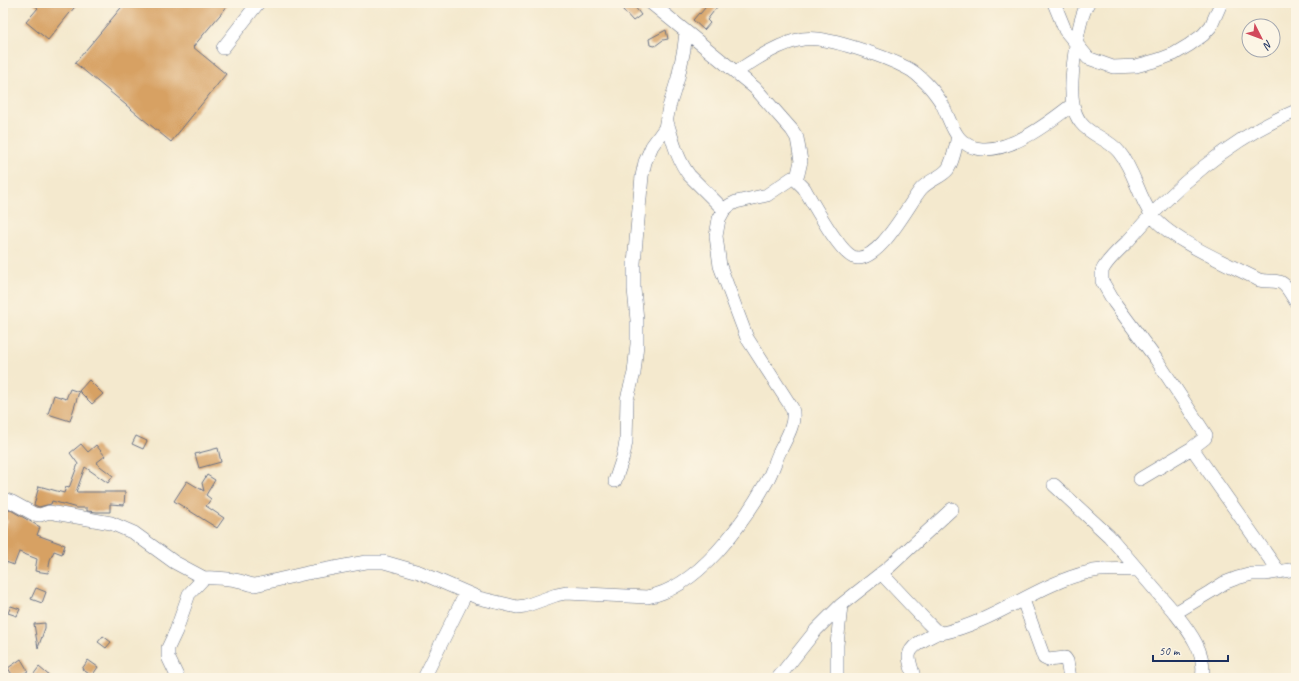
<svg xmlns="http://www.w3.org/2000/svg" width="1299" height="681" viewBox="0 0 1299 681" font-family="Caveat,sans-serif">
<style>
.building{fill:#d7a164}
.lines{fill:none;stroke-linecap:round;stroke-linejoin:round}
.minor-casing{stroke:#677085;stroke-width:14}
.minor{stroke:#fff;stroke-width:13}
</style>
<rect width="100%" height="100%" fill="#fcf5e5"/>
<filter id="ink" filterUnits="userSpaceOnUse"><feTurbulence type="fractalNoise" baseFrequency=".025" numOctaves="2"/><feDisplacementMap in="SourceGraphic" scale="8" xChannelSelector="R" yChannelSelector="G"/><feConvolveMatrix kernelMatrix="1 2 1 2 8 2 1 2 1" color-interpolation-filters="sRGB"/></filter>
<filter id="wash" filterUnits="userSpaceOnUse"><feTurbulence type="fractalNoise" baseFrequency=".012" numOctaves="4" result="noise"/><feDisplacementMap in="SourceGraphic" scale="16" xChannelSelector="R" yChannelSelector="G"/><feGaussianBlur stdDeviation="0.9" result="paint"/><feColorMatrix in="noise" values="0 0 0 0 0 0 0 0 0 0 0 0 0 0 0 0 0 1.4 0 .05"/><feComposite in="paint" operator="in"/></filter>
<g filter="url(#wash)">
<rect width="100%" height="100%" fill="#f4e9ce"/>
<g id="blocks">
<!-- building -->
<path class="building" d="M32 3H78L48 40 26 22 38 8Z
M125 3H230L193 47 226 74 171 142 75 63Z
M621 3H639L635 7 641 15 633 21 623 10Z
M709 3H720L707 20 710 23 704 30 693 20 699 13 700 14Z
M666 30 668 39 663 40 655 46 650 45 649 39Z
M89 380 103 394 92 404 79 391Z
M70 389 79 392 70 421 48 414 54 395 66 399Z
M136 436 147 441 143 449 132 444Z
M81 444 88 452 96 445 105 456 96 463 113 476 108 483 85 467 76 492H125L124 505 110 504V512H97L87 511V508H77L52 501 51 504 39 507 34 505 39 486 64 493 66 487 69 488 78 464 70 453Z
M218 448 221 462 199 468 195 454Z
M207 475 215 480 206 495 211 499 206 506 224 518 217 528 174 501 187 481 204 491 202 483Z
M3 507 9 509 40 527 37 535 65 545 62 554 54 551 50 560 48 573 35 571 37 559 19 552 14 565 3 561V529L8 521 3 519Z
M36 588 46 592 42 603 31 599Z
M11 606 20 609 17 616 8 613Z
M45 623V628L38 648 34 624Z
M103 636 111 642 106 648 98 642Z
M21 659 28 671 17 678H14L8 668Z
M88 660 98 667 92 676 82 669Z
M39 667 52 678H37L33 675Z"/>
</g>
</g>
<g filter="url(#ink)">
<use href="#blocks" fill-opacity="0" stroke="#677085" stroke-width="1"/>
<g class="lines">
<!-- minor casing -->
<g class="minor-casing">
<path id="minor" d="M651 3 755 88 792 130 797 138 801 161 798 174 796 180
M1054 3 1065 30 1088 58 1113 67 1136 66 1158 60 1174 54 1189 45 1203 35 1211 26 1221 3
M1088 3C1077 21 1069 83 1073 104 1074 110 1077 118 1081 123 1091 136 1109 139 1119 152 1134 170 1138 195 1151 214 1169 240 1229 264 1259 280 1266 282 1272 280 1279 282 1286 283 1292 296 1296 302
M223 48 258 3
M736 72C756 59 779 43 803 39 825 35 886 57 907 68 914 71 921 78 926 83 931 88 937 96 941 102 952 122 954 147 982 149 1013 151 1050 122 1073 104
M667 122C673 141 677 159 689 175L724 210
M1192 448 1205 438 1206 435 1156 359 1114 302 1102 281V271C1106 261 1120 249 1128 241 1173 188 1232 137 1296 111
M1140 479 1192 448 1279 572
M615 481 623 457 626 442 627 399 634 373 637 344V320L634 289V263L642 176 645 162 652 146 665 128 669 107 678 78 684 49 686 32
M1054 485 1109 536 1175 613 1210 592 1224 583 1237 578 1252 574H1265L1296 569
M3 499 12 502 34 514 40 515 49 512 111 523 134 533 174 562 204 578
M881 573 928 623 935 630 942 633C995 622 1037 584 1089 572 1103 568 1123 570 1138 570
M1023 600 1044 658 1048 660 1065 658 1067 661 1070 678
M1175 613C1189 631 1207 653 1202 678
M178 678 168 657V648L176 631 189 594 204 578C212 577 232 579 240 581 245 582 249 585 255 585L307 573 366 562H384L419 572 479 598 517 607 525 606 556 595 566 593 647 597C698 588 743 524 767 481 772 472 775 462 779 453 785 440 797 423 792 408L747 338 720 266 716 236 719 219 724 210 730 205 736 202 767 195 792 178 796 180 804 188C812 202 839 251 853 257 878 266 909 203 921 189 929 180 942 177 948 169 954 159 955 148 958 137
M424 678 466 593
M778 678 816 630 841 605 889 567 952 509
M837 678V645L841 605
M914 678C913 671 909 663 909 656 910 644 930 637 939 632"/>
</g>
<!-- minor -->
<use href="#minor" class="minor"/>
</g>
</g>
<!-- margin -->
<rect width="1299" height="681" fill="none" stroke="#fcf5e5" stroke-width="16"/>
<!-- north arrow -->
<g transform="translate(1261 38) rotate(132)"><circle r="19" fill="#fcf5e5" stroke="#a2a6af"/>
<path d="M0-3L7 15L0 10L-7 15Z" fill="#d1495b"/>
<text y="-6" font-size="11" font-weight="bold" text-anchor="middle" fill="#1b2f5e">N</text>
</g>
<!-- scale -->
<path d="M1153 655v6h75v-6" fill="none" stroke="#1b2f5e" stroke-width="2"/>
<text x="1159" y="655" font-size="12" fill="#1b2f5e" stroke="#fcf5e5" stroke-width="3" paint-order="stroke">50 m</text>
</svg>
